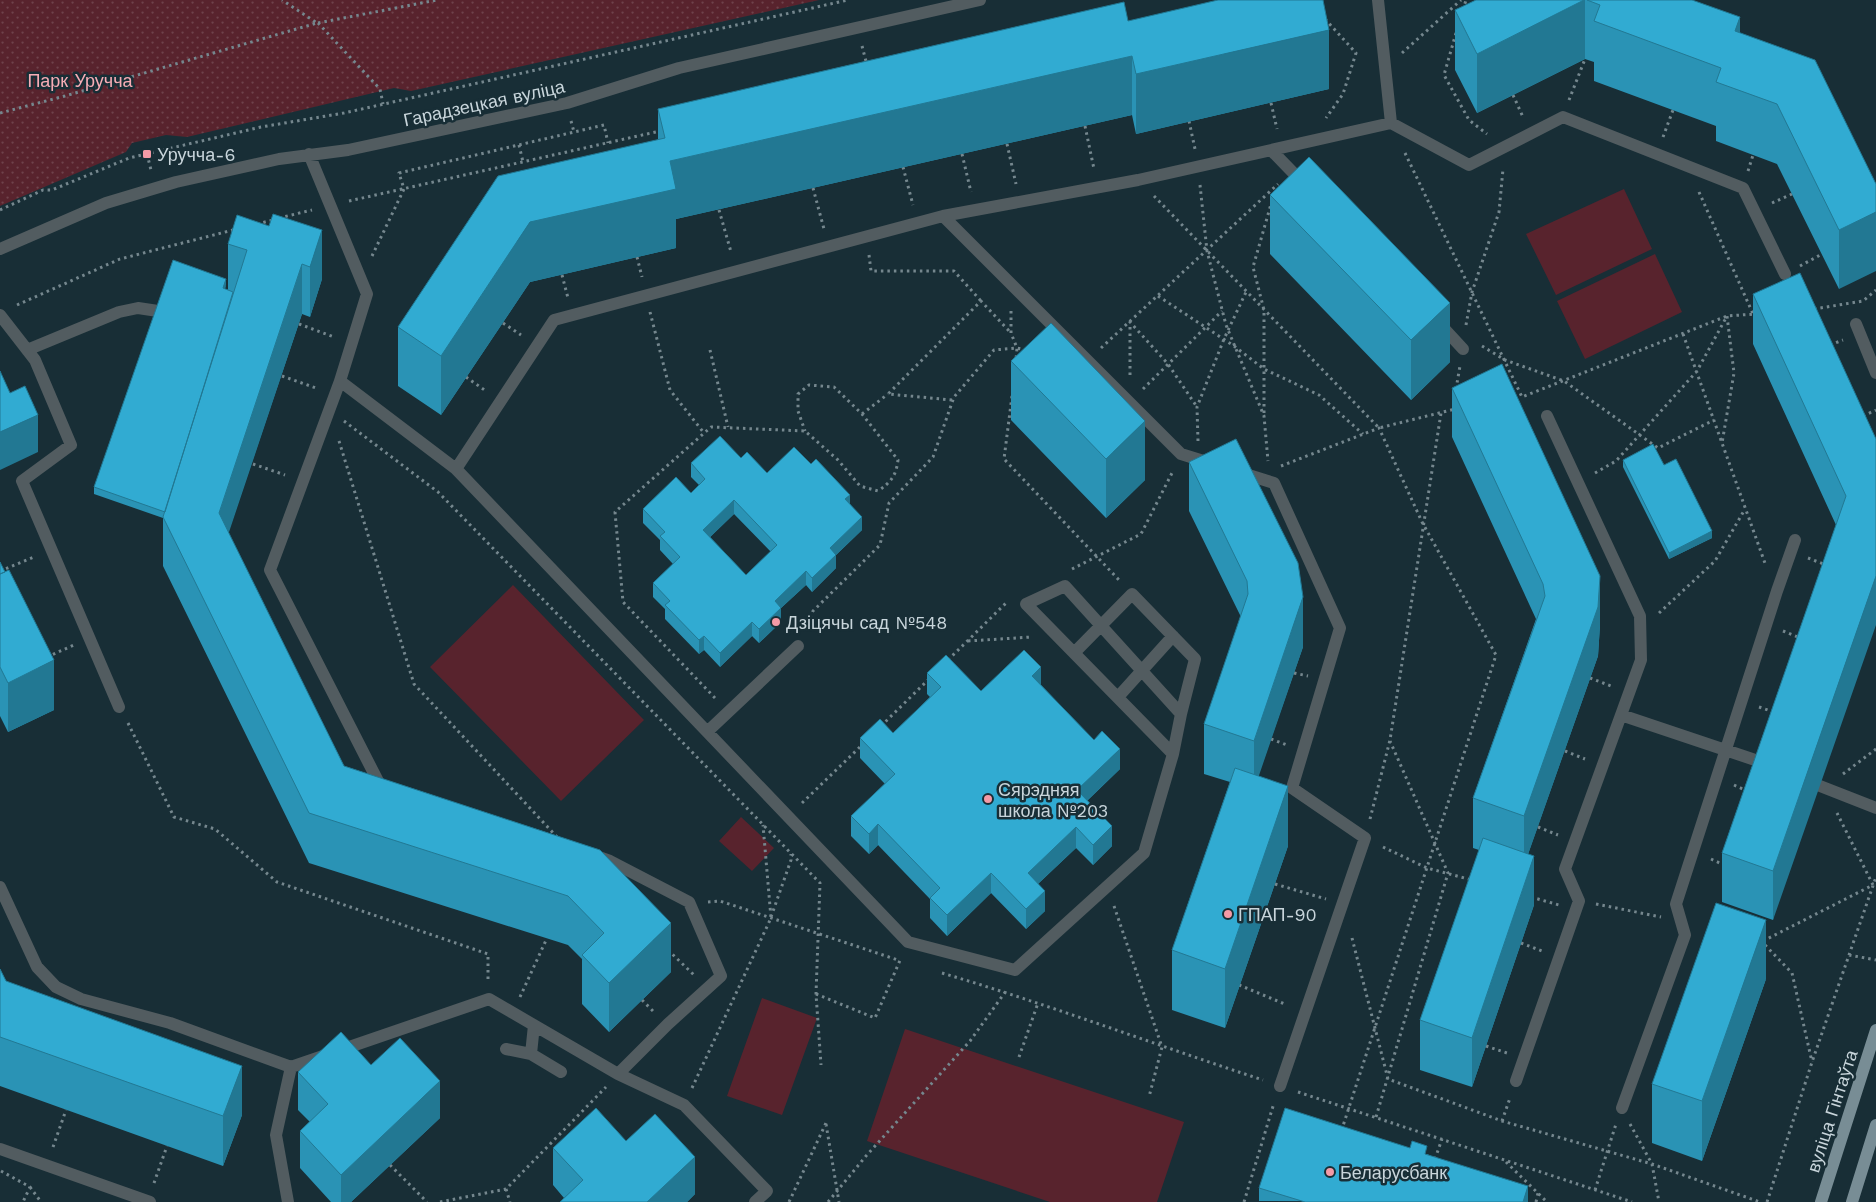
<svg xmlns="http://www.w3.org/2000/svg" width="1876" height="1202" viewBox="0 0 1876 1202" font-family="'Work Sans',sans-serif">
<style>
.park{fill:url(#park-dots)}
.garden{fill:#58232d}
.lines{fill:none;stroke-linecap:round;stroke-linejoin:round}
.path{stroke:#75878e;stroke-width:3;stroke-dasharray:2.5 4;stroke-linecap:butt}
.minor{stroke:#525c60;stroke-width:12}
.major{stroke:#788d95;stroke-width:12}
.wall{fill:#2a93b5;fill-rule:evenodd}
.shaded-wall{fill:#227893}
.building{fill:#31abd2;stroke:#227893;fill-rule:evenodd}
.poi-dot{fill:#f49aa6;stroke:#182e36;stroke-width:2}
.labels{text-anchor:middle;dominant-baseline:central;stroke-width:5;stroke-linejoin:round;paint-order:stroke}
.park-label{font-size:18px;fill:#f7acb5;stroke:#182e36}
.street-label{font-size:18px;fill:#c8d5db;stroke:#182e36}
.poi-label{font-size:18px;fill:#c8d5db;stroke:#182e36;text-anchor:start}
</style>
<defs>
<pattern id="park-dots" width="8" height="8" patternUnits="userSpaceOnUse" patternTransform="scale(1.25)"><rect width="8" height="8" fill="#58232d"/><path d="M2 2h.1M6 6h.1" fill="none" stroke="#6e424b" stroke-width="1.8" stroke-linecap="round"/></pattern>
</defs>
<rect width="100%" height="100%" fill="#182e36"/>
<!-- park -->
<path class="park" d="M0 0H819L411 91 394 88 187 137 166 135 132 143 126 152 0 206Z"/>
<!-- garden -->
<path class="garden" d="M1624 189 1652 249 1556 295 1526 234Z
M1655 254 1682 312 1585 359 1557 301Z
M513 585 644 720 561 801 430 667Z
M741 817 774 848 752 871 719 841Z
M762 998 817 1018 782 1115 727 1096Z
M905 1029 1184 1122 1157 1202H1050L867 1141Z"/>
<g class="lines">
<!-- path -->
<path class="path" d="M1463 10 1466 0
M1325 19 1356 53 1343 94 1326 118
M318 23 437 0
M318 23 380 89 383 104
M1456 33 1444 75 1469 120 1487 134
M862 46 867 65
M1402 53 1461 0
M1513 95 1523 117
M1569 100 1585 59
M1271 103 1277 129
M0 113 65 96 317 23 282 0
M571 121 574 132
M1189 121 1195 149
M1085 126 1094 169
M1663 137 1673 110
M1007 144 1016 184
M519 145 523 162
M1405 153 1522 397 1727 316 1755 314
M147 154 151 170
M962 154 971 192
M903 167 913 205
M1748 171 1753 155
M1200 185 1207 251 1226 325 1264 416 1268 461
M813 188 824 229
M1699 192 1753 314
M1154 196 1379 428 1455 409
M349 201 660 131
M1772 203 1792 194
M0 210 43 190H52L129 158 261 127 344 113 848 0
M719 210 731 252
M279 218 312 210
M257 224 273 220
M869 255 871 271H954L981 301
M372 256 404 189 399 173 604 125 608 143
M637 257 642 277
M1800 266 1822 254
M562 275 568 298
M1158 296 1234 346 1264 369 1319 395 1363 434
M17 305 120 259 237 229
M1814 309 1863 301 1876 290
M1011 311V333L1017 348 1025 350
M650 312 670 390 704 433
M503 323 521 335
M299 324 334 337
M1466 325 1472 292 1499 212 1503 169
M1683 334 1766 566
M1830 345 1843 340
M1482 346 1505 360 1564 381 1658 448 1714 420
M1101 348 1278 184
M710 350 728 427
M1130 375V322L1168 364 1197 407
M282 376 316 388
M466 377 486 391
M1143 389 1222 311
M1456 389 1460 366
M1012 396 1004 459 1120 581
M952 400 888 394 981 301 1011 333
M1264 413V310L1253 267 1271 204
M862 414 888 394
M1863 416 1876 410
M344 421 438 492 820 883 816 994 821 1065
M339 441 414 684 557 837
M1198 441 1197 407 1224 339 1246 292
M253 464 285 475
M1281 466 1379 428 1422 522 1496 655 1342 1129
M1595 473 1616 461 1697 371 1727 316 1734 373 1722 443
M1808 558 1826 565
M1072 569 1141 534 1173 471
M0 571 34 557
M1659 613 1715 561 1745 509
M805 630 813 611 880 545 889 503 933 457 954 397 994 350 1017 348 1016 360
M1783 631 1800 638
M968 641 1032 637
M47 657 74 645
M948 660 1006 603
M1294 673 1308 676
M1590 678 1611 686
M715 698 623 602 615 512 711 427 805 431 838 460 860 486 878 491C891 482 896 476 898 460L862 414 834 387 809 385 798 394V411L805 431
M1759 707 1774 712
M128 723 174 817 215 829 277 882 488 954V982
M881 726 930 678
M1271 739 1287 745
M1565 751 1585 759
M1843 774 1876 749
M1734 785 1747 791
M802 803 862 745
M1370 819 1390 740 1441 413
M1538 827 1558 835
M1383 847 1427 868 1472 880
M1711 859 1724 865
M1275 884 1326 899
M1531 897 1559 905
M708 902 720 901 898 960
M1596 904 1661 917
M1114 906 1162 1047 1149 1097
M771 917 791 860V854
M1352 938 1388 1079 1502 1121 1652 1164 1760 1202
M1763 941 1873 885 1837 813
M1521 943 1542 951
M1765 945 1792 973 1812 1062
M668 950 694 975
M1849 955 1876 960
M942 973C1050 1005 1156 1045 1263 1080
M1239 985 1287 1005
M816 994 875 1018 901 958
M520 997 547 938
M642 1000 654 1012
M1486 1046 1507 1053
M1019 1057 1038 1003
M692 1088 771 918 763 825
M1298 1092 1632 1202
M1376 1117 1448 873 1390 741
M1502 1121 1510 1098
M826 1124 839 1202
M1630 1124 1652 1164 1659 1202
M53 1147 66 1110
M1435 1159 1442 1139
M1506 1162 1547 1202
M390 1165 427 1202
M1 1171 30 1187 23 1202
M154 1183 167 1146
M30 1187 41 1202
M506 1189 510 1202
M1595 1190 1616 1124
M440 1202 506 1189 606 1087
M789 1202 826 1123
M828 1202 866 1156 970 1041 1006 991
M1244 1202 1274 1103
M1536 1202 1538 1193
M1767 1202 1812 1062 1876 877"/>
<!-- minor -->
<path class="minor" d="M1378 0 1391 123
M1271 150 1305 185
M309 154 367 294 340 381 270 570 382 789
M943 216 1181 454 1210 463
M0 249 106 203 176 182 279 159 348 150 567 103 679 68 980 0
M0 315 35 360 71 445 22 481 119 707
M1439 323 1463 349
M1856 324 1876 373
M27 350 119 312 138 308 158 311
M340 381 456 469 554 320 943 216 1138 180 1391 123 1469 165 1563 117 1743 188 1785 274
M1547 416 1640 616 1641 660 1621 715 1770 765
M456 469 908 942 1015 970 1144 853 1173 754 1026 604 1065 586 1181 714 1195 659 1132 594 1074 653
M1239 472 1274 483 1340 628 1292 788 1365 838 1280 1086
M1118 697 1173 636
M707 732 798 646
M1173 754 1181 714
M1820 786 1876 808
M0 887 37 967 56 987 81 999 170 1023 291 1067 489 999 618 1074 668 1024 721 976 689 902 610 861 596 856
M506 1049 531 1054 561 1072
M531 1054 534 1025
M618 1074 684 1105 767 1191 755 1202
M1516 1081 1579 901 1565 869 1621 715
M1622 1108 1685 935 1676 904 1777 591 1795 540
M0 1149 150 1202
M288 1202 276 1135 291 1067"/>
<!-- major -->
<path class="major" d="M1821 1202 1876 1030
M1852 1202 1876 1125"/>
</g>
<!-- wall -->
<path class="wall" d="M1476 0H1692L1740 33 1876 184 1839 289 1777 164 1716 141V126L1594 81V62L1585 59 1477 113 1455 70V10Z
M1128 21 1329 89 1136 134 1132 115 676 219V248L530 282 441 415 398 386V327L658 140V109Z
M1270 195 1450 362 1411 400 1270 254Z
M269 226 322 279 310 317 302 314 228 533 344 766 600 850 671 972 609 1032 582 1004V959L568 945 309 863 163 566V518L94 494V487L226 285 225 289 228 290V244Z
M1753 294 1876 439 1773 920 1722 902V853L1836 525 1753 344Z
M1011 361 1145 480 1106 518 1011 420Z
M1452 388 1600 625 1598 656 1528 854 1534 905 1472 1087 1420 1070V1020L1479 850 1473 848V798L1536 619 1452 437Z
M741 458 767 473 850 504 862 530 836 555V568L812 592 806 585 781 608V622L759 643 752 636 720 667 704 650 699 654 665 619V609L653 597V583L673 564 660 550V540L643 523V509L691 493 699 485 691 477V463ZM734 514 771 552 746 575 710 537Z
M1623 460 1664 465 1712 538 1669 559 1623 467Z
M1189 462 1303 647 1258 776 1288 846 1225 1028 1172 1010V950L1230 782 1204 774V724L1241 617 1189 511Z
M0 562 54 710 8 732 0 716Z
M927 673 981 691 1041 685 1120 769 1087 801 1112 846 1093 865 1076 848 1038 884 1045 911 1026 929 991 893 947 936 930 918V899L878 845 869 854 851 836V816L885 784 860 758V738L893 733 930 697 927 694Z
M0 969 6 981 242 1115 223 1166 0 1086Z
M1766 979 1702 1161 1652 1143V1084Z
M371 1065 440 1118 351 1202H331L300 1168V1131L310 1122 298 1110V1072Z
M626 1141 695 1194 687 1202H560L564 1198 553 1185V1148Z
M1427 1154 1528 1200V1202L1259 1201V1188Z"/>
<!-- shaded-wall -->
<path class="shaded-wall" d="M1584 0H1585V59L1477 113V54Z
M1740 17V77L1735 90V31Z
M1329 30V89L1136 134V74Z
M1132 56V115L676 219V248L530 282 441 415V356L530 222 670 161Z
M1876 212V271L1839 289V230Z
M322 230V279L310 317V267Z
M302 264V314L219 562V513Z
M226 279V285L223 295V288Z
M1450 303V362L1411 400V340Z
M38 415V452L0 470V432Z
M1145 421V480L1106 518V459Z
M850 495V508L845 499Z
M734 500V514L703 544V530Z
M862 517V530L836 555V568L812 592V578L830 548Z
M1712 531V538L1669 559V553Z
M806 571V585L781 608V622L759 643V629L775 601Z
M1600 576V625L1598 656 1524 866V816Z
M1876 576V625L1773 920V871Z
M1303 597V647L1254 790V741Z
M752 622V636L720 667V653Z
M704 636V650L699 654V640Z
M54 660V710L8 732V683Z
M1041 667V688L1032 676Z
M1120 749V769L1077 810V790Z
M1288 786V846L1225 1028V969Z
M878 824V845L869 854V834Z
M1112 826V846L1093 865V845Z
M1076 827V848L1028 893V873Z
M1534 856V905L1472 1087V1038Z
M991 873V893L947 936V915Z
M1045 891V911L1026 929V909Z
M1766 920V979L1702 1161V1101Z
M671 923V972L609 1032V983Z
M242 1066V1115L223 1166V1116Z
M440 1081V1118L351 1202H341V1175Z
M695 1157V1194L687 1202H647Z
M1528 1186V1202H1523Z"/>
<!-- building -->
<path class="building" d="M1218 0H1323L1329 30 1136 74 1132 56 670 161 676 189 530 222 441 356 398 327 498 176 665 138 658 109 1124 2 1128 21Z
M1476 0H1584L1477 54 1455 10Z
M1587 0H1692L1740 17 1735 31 1815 60 1876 184V212L1839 230 1777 104 1716 82 1721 68 1594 21 1600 5Z
M1309 157 1450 303 1411 340 1270 195Z
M273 214 322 230 310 267 302 264 219 513 344 766 600 850 671 923 609 983 582 955 604 933 568 896 309 813 163 517 247 250 228 244 237 215 269 226Z
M173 260 226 279 223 288 233 292 165 512 94 487Z
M1800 273 1876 439V576L1773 871 1722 853 1846 496 1753 294Z
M1051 323 1145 421 1106 459 1011 361Z
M1502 364 1600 576 1598 607 1524 816 1473 798 1545 596 1543 584 1452 388Z
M0 371 10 393 25 386 38 415 0 432Z
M720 436 741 458 747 452 767 473 794 447 811 464 816 459 850 495 845 499 862 517 830 548 836 555 812 578 806 571 775 601 781 608 759 629 752 622 720 653 704 636 699 640 665 605 670 601 653 583 680 557 660 536 665 532 643 509 676 477 691 493 705 479 691 463ZM734 500 777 545 746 575 703 530Z
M1236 439 1298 563 1303 597 1254 741 1204 724 1248 594 1247 581 1189 462Z
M1653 444 1664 465 1676 459 1712 531 1669 553 1623 460Z
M0 562 5 572 0 574Z
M9 570 54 660 8 683 0 667V574Z
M1024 650 1041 667 1032 676 1094 740 1102 731 1120 749 1077 790 1112 826 1093 845 1076 827 1028 873 1045 891 1026 909 991 873 947 915 930 898 940 888 878 824 869 834 851 816 895 774 860 738 880 719 893 733 941 687 927 673 946 655 981 691Z
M1235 768 1288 786 1225 969 1172 950Z
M1483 838 1534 856 1472 1038 1420 1020Z
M1716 903 1766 920 1702 1101 1652 1084Z
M0 969 6 981 242 1066 223 1116 0 1037Z
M341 1032 371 1065 400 1038 440 1081 341 1175 300 1131 328 1104 298 1072Z
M596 1108 626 1141 655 1114 695 1157 647 1202H560L583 1180 553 1148Z
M1285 1108 1410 1148 1412 1141 1427 1146 1425 1154 1528 1186 1523 1202H1305L1259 1188Z"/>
<!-- markers -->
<g class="poi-dot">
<rect x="142" y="149" width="10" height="10" rx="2.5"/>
<circle cx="776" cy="622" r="5"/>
<circle cx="988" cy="799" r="5"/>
<circle cx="1228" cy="914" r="5"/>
<circle cx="1330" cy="1172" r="5"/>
</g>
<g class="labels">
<!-- park labels -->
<g class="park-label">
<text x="80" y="80">Парк Уручча</text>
</g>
<!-- street labels -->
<g class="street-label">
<text transform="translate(484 103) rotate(-12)">Гарадзецкая вуліца</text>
<text transform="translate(1832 1111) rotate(-72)">вуліца Гінтаўта</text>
</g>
<!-- poi labels -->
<g class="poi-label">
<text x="157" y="154">Уручча-6</text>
<text x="786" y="622">Дзіцячы сад №548</text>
<text x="998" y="789">Сярэдняя<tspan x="998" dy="21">школа №203</tspan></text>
<text x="1238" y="914">ГПАП-90</text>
<text x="1340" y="1172">Беларусбанк</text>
</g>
</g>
</svg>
